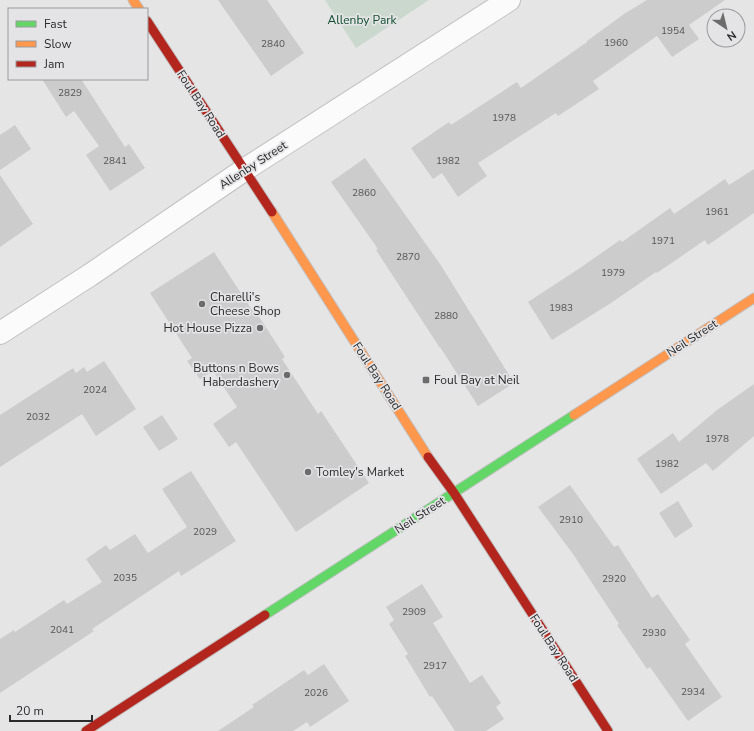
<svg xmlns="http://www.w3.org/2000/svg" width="754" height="731" viewBox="0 0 754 731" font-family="'Nunito Sans',sans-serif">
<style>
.green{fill:#cad8ce}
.building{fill:#cccccd}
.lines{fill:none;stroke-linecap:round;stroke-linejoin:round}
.street-casing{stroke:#c1c1c2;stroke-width:24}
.fast-casing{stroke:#c1c1c2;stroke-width:11}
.slow-casing{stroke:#c1c1c2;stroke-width:11}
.jam-casing{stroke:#c1c1c2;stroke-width:11}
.street{stroke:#fbfbfb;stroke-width:22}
.fast{stroke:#63d668;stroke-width:9}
.slow{stroke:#ff974d;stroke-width:9}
.jam{stroke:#b3261e;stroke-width:9}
.poi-dot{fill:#6c6c6d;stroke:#e4e4e7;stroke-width:1.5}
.labels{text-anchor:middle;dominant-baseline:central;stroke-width:3.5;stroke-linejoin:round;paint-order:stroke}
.number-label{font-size:10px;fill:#545455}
.park-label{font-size:12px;fill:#10502f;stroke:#e4e4e7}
.street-label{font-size:12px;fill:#2b2b2c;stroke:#e4e4e7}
.poi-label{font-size:12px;fill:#2b2b2c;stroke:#e4e4e7;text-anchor:start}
</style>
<rect width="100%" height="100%" fill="#e5e5e6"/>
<!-- green -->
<path class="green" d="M325 0H429L356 48Z"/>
<!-- building -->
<path class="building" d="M218 0H267L304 53 271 76Z
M647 0H725L689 25 699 39 672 57 657 36 593 81 599 89 558 116 556 113 478 163 487 176 458 197 442 173 433 179 411 148 449 122 451 125 517 82 521 88 587 42V41L624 14Z
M42 79H81L125 147 129 144 145 168 110 191 86 155 99 146 74 111 66 117Z
M15 125 31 149 0 170V135Z
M365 158 440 264 514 383 478 406 440 347V348L376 250 378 249 331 182Z
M754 169V213L708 245 705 240 657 273 656 272 611 303 552 340 528 302 580 268 620 240 622 242 670 208 674 214 725 179 729 185Z
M0 175 33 224 0 247Z
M214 252 256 316 258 315 285 357 282 359 318 414 321 411 369 483 296 532 236 442 229 447 213 424 237 407 213 371 200 379 187 361 192 358 150 293Z
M104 361 136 409 96 436 82 414 0 467V415L73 368 76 373 84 367 87 372Z
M754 384V436L713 471 706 463 661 494 637 459 673 433 679 442 717 410Z
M162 415 178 439 159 451 143 427Z
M191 471 236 541 181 576 179 571 92 629 94 631 0 693V639L14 630 15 632 64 600 67 604 102 582 86 559 106 545 110 550 135 534 148 553 187 527 162 489Z
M570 485 614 547 618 545 652 598 658 594 690 640 685 644 722 697 688 721 650 667 647 669 617 625 619 624 573 554 538 507Z
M678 501 693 526 675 538 659 513Z
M422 584 443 617 433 623 470 683 482 675 501 703 496 707 504 719 486 731H455L432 696 430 697 405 656 408 654 389 624 394 620 386 607Z
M324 664 349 701 310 727 307 722 293 731H218L254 707 252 705 304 670 308 675Z"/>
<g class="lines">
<!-- street casing -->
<g class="street-casing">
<path id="street" d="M0 333 90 275 244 170 509 0"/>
</g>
<!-- fast casing -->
<g class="fast-casing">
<path id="fast" d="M265 615 574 415"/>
</g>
<!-- slow casing -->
<g class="slow-casing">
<path id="slow" d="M133 0 139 9
M272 212 428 457
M574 415 754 298"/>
</g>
<!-- jam casing -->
<g class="jam-casing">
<path id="jam" d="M147 21 272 212
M428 457 454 493 608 731
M86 731 265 615"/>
</g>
<!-- street -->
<use href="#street" class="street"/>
<!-- fast -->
<use href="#fast" class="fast"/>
<!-- slow -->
<use href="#slow" class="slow"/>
<!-- jam -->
<use href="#jam" class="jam"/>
</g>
<!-- markers -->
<g class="poi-dot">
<circle cx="202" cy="304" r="4"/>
<circle cx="260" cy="328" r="4"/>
<circle cx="287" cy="375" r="4"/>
<rect x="422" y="376" width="8" height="8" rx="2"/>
<circle cx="308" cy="472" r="4"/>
</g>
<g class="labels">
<!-- number labels -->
<g class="number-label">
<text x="673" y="31">1954</text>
<text x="616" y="43">1960</text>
<text x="273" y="44">2840</text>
<text x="70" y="93">2829</text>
<text x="504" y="118">1978</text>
<text x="115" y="161">2841</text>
<text x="448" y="161">1982</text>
<text x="364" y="193">2860</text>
<text x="717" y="212">1961</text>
<text x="663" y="241">1971</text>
<text x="408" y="257">2870</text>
<text x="613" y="273">1979</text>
<text x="561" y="308">1983</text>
<text x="446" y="316">2880</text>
<text x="95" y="390">2024</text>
<text x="38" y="417">2032</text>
<text x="717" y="439">1978</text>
<text x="667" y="464">1982</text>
<text x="571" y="520">2910</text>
<text x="205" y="532">2029</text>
<text x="125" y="578">2035</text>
<text x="614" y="579">2920</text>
<text x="414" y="612">2909</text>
<text x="62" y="630">2041</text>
<text x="654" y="633">2930</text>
<text x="435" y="666">2917</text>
<text x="693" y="692">2934</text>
<text x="316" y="693">2026</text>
</g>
<!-- park labels -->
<g class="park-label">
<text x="362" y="20">Allenby Park</text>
</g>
<!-- street labels -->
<g class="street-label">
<text transform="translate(201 104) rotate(57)">Foul Bay Road</text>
<text transform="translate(253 165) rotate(-33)">Allenby Street</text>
<text transform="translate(692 338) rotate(-33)">Neil Street</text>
<text transform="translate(377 376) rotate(57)">Foul Bay Road</text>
<text transform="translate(420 515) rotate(-33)">Neil Street</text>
<text transform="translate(554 648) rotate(57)">Foul Bay Road</text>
</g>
<!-- poi labels -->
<g class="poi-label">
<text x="210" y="297">Charelli's<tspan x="210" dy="14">Cheese Shop</tspan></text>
<text x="252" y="328" text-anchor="end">Hot House Pizza</text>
<text x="279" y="368" text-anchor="end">Buttons n Bows<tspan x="279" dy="14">Haberdashery</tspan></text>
<text x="434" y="380">Foul Bay at Neil</text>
<text x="316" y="472">Tomley's Market</text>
</g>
</g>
<!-- legend -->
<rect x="8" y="8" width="140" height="72" fill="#e4e4e7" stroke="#9a9a9c"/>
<rect x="16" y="21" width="20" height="6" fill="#63d668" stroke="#9a9a9c"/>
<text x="44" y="28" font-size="12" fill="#2b2b2c">Fast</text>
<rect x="16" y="41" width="20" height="6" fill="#ff974d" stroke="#9a9a9c"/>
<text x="44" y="48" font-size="12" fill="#2b2b2c">Slow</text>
<rect x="16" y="61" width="20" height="6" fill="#b3261e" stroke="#9a9a9c"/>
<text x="44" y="68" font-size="12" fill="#2b2b2c">Jam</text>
<!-- north arrow -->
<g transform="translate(726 28) rotate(145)"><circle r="19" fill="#e4e4e7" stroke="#9a9a9c"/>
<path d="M0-3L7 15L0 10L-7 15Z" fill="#6c6c6d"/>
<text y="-6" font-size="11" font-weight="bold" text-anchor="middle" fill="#2b2b2c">N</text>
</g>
<!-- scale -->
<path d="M10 715v6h82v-6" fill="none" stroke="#2b2b2c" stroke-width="2"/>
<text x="16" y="715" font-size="12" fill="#2b2b2c" stroke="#e4e4e7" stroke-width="3" paint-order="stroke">20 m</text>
</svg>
